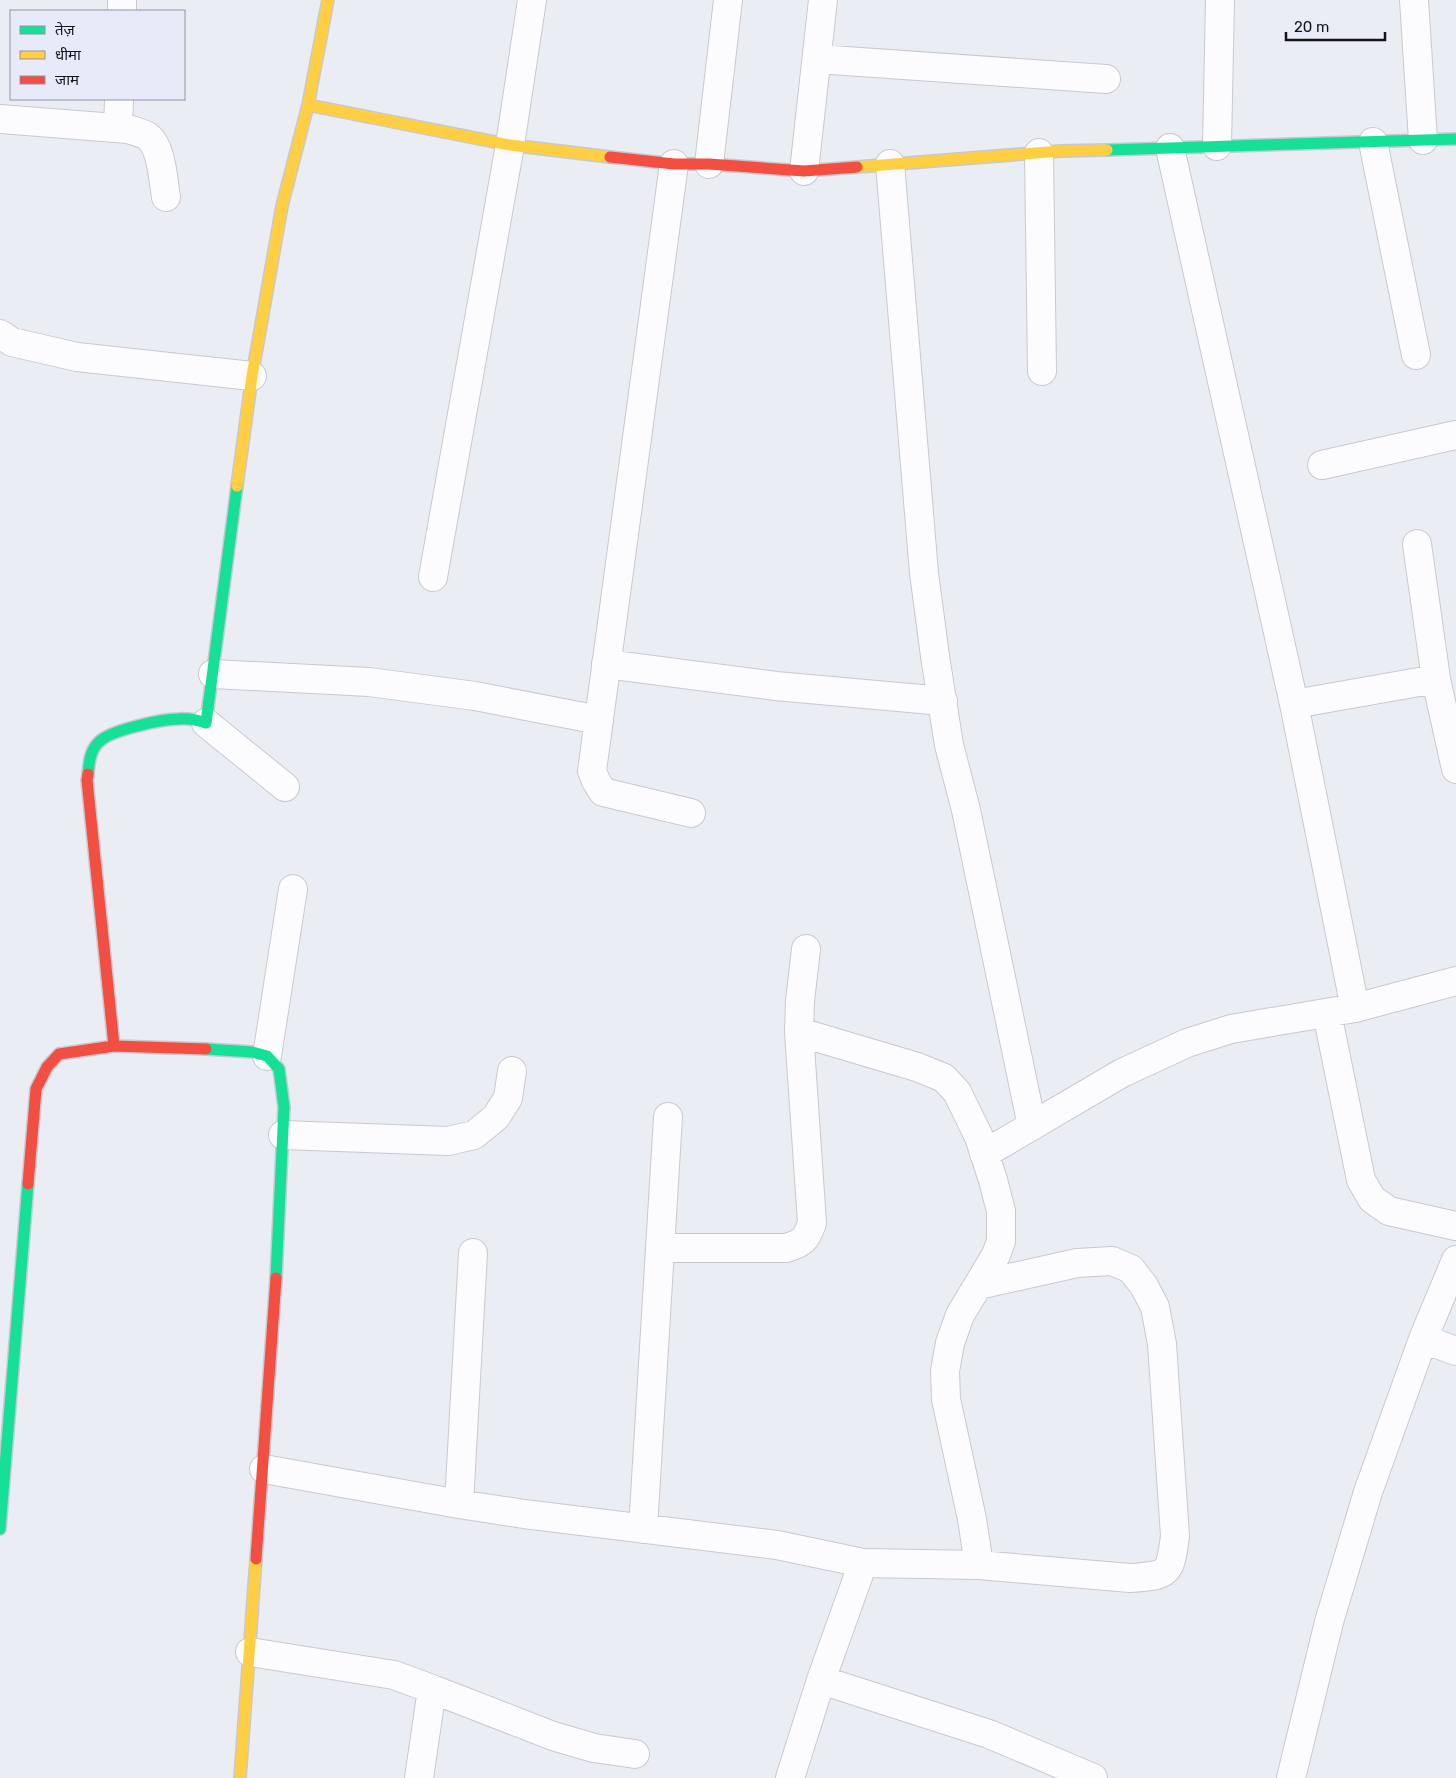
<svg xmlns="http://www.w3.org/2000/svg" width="1456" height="1778" viewBox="0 0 1456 1778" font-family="Rubik,'Noto Sans Devanagari',sans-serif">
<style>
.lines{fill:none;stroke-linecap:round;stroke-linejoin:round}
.street-casing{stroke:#c8c9d0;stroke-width:30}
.fast-casing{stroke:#c8c9d0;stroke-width:14}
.slow-casing{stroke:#c8c9d0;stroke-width:14}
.jam-casing{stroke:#c8c9d0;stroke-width:14}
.street{stroke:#fcfcfe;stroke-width:28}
.fast{stroke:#16e098;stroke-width:11}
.slow{stroke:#ffcf43;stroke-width:11}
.jam{stroke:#f24e42;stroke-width:11}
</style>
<rect width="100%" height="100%" fill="#ebedf5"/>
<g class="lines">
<!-- street casing -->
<g class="street-casing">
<path id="street" d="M1414 0 1423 140
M122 11V0
M817 59 1106 79
M0 119 128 129C134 131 142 133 147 136 162 146 163 180 166 197
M118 128 119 99
M1373 142 1416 355
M1217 146 1220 0
M1170 148 1294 704 1355 1008
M1039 153 1042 371
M674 164 592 771 596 781 603 792 691 813
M709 164 728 0
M890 164 924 573 935 656 949 745 966 810 1032 1126
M804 171 823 0
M0 334 12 342 77 357 252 376
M1322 465 1456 435
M433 577 510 145 532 0
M606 664 776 686 943 701
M213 674 369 682 475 696 599 720
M1436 679 1456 769
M1294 704 1436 679 1417 544
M206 723 285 787
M1327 1013 1361 1180 1372 1199 1389 1211 1456 1226
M799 1032 917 1067 944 1078 957 1092 979 1137 993 1180 1001 1211V1241L996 1255 960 1315 950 1343 945 1371 946 1399 972 1519 979 1565 863 1563
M267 1056 293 889
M283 1135 448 1141 474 1135 496 1117 508 1098 512 1071
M984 1154 1122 1073 1187 1043 1231 1029 1355 1008 1456 981
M660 1248H786C803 1243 806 1240 812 1223L799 1032 800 1001 806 949
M978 1285 1077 1263 1112 1261 1131 1269 1144 1286 1155 1307 1162 1344 1175 1536C1170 1575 1169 1575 1130 1578L979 1565
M1423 1339 1456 1351
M264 1469 459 1504 524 1514 777 1545 863 1563 821 1680 790 1778
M459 1504 473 1253
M643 1529 668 1117
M250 1652 394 1675 432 1689 419 1778
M821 1680 989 1734 1093 1778
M432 1689 553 1736 594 1748 635 1754
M1291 1778 1329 1622 1368 1492 1423 1339 1456 1260"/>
</g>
<!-- fast casing -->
<g class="fast-casing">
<path id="fast" d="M1107 150 1456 139
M88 774C89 763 90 750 99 742 110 730 163 719 179 719 189 718 197 720 206 723L237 486
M206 1049 252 1052 267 1056 279 1069 284 1107 276 1278
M0 1529 28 1184"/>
</g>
<!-- slow casing -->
<g class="slow-casing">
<path id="slow" d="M308 105 510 145 610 157
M857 167 1061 151 1107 150
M237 486 252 376 282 206 308 105 328 0
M240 1778 256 1559"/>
</g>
<!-- jam casing -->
<g class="jam-casing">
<path id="jam" d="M610 157 674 164H709L804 171 857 167
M88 774 87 780 114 1046
M28 1184 36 1089 47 1067 59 1054 114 1046 206 1049
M256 1559 276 1278"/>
</g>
<!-- street -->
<use href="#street" class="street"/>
<!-- fast -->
<use href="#fast" class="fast"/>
<!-- slow -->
<use href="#slow" class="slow"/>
<!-- jam -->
<use href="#jam" class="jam"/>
</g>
<!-- legend -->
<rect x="10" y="10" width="175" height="90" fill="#e7ebf9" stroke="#9395a0"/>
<rect x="20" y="26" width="25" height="8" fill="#16e098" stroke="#9395a0"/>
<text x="55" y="35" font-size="15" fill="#14151a">तेज़</text>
<rect x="20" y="51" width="25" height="8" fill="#ffcf43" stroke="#9395a0"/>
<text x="55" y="60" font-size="15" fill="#14151a">धीमा</text>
<rect x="20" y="76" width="25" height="8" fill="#f24e42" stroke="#9395a0"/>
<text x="55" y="85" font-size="15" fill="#14151a">जाम</text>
<!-- scale -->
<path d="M1286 32v8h99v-8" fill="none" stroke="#14151a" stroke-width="2.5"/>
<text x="1294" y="32" font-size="15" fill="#14151a" stroke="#e7ebf9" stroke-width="4" paint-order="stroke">20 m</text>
</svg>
